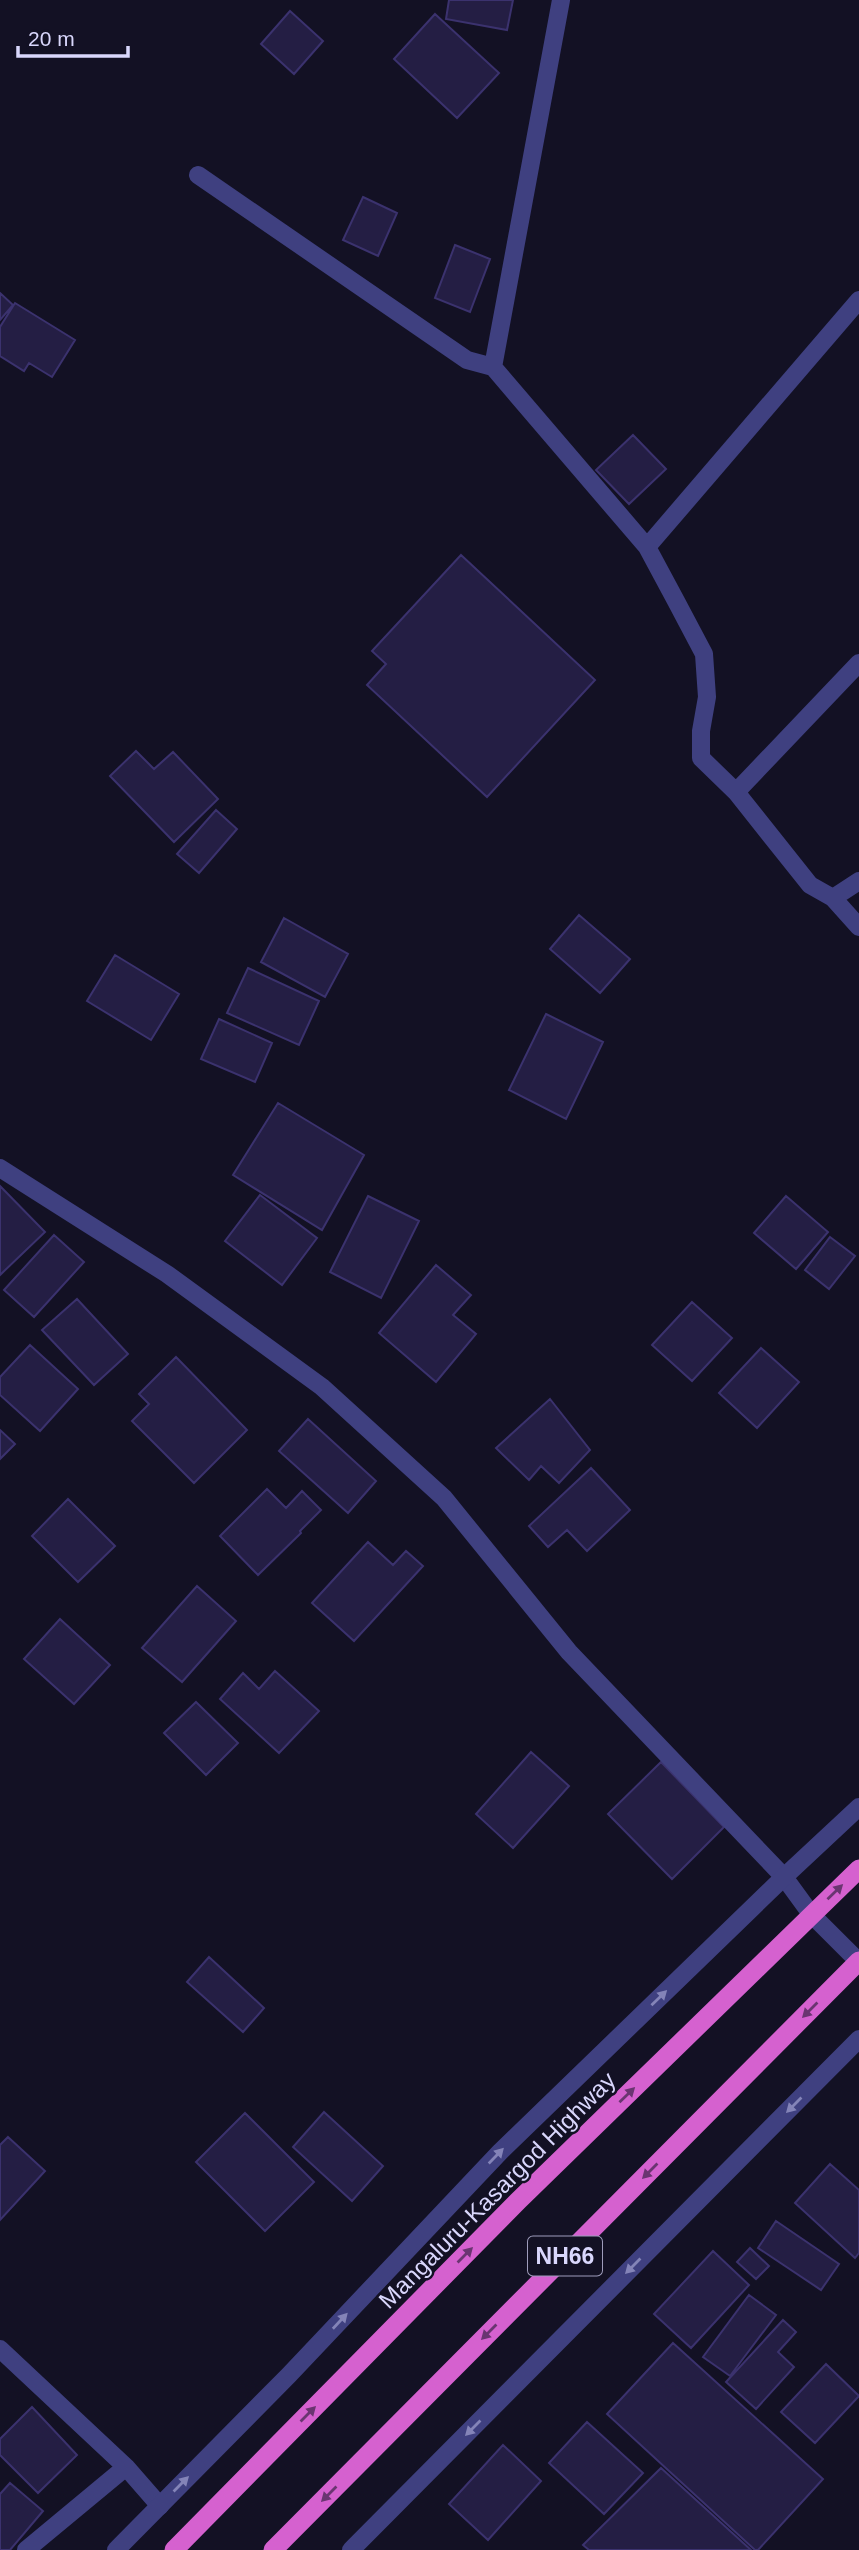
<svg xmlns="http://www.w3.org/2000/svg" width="859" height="2550" viewBox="0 0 859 2550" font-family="Helvetica,sans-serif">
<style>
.building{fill:#241e44;stroke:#3b326e;stroke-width:2}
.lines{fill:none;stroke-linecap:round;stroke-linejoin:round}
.minor{stroke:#3f4080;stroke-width:18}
.tertiary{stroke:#3f4080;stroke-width:18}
.trunk{stroke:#d561cf;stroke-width:19}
.oneway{fill:#6a3571}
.oneway2{fill:#8484b8}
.labels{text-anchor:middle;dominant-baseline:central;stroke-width:5;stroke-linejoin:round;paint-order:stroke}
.shield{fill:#131124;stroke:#9e9cbb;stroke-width:2}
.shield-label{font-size:23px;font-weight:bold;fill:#d9d7fc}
.street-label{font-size:24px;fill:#d9d7fc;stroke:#131124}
</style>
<rect width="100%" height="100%" fill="#131124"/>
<!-- building -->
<path class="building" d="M449 0H513L507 30 446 19Z
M290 11 323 41 294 74 261 44Z
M435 14 499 73 457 118 394 59Z
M363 197 397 213 378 256 343 240Z
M455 245 490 259 470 312 435 298Z
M0 293 13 305 0 320Z
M15 303 75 340 52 377 29 363 24 371 0 356V327Z
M633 435 666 469 629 504 596 470Z
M461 555 595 680 487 797 367 685 386 664 372 651Z
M136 751 154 769 173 752 218 799 174 842 110 776Z
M216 810 237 829 199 873 177 854Z
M579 915 630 959 600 993 550 949Z
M284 918 348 954 325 997 261 962Z
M115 955 179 994 151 1040 87 1001Z
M248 968 319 1001 299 1045 227 1013Z
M546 1014 603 1042 566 1119 509 1090Z
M219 1019 272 1043 255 1082 201 1059Z
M278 1103 364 1155 322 1230 233 1175Z
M0 1186 45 1232 0 1275Z
M260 1195 317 1238 282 1285 225 1241Z
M368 1196 419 1221 381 1298 330 1272Z
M786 1196 828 1232 796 1269 754 1233Z
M54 1235 84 1262 34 1317 4 1290Z
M830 1237 855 1256 829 1289 805 1270Z
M436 1265 471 1295 453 1315 476 1334 436 1382 379 1333Z
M77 1299 128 1354 94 1385 42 1330Z
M692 1302 732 1338 692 1381 652 1345Z
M30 1345 78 1389 40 1431 0 1395V1377Z
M761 1348 799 1382 757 1428 719 1393Z
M176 1357 247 1430 194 1483 132 1421 149 1404 139 1394Z
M550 1399 590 1450 559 1483 541 1466 529 1480 496 1448Z
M308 1419 376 1481 348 1513 279 1451Z
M0 1430 15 1444 0 1459Z
M591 1468 630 1510 587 1551 567 1530 548 1547 529 1526Z
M267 1489 286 1508 302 1491 321 1510 300 1531 301 1533 258 1575 220 1536Z
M68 1499 115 1546 78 1582 32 1536Z
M368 1542 393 1565 406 1551 423 1566 354 1641 312 1603Z
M197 1586 236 1621 182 1682 142 1648Z
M60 1619 110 1665 74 1704 24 1659Z
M275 1671 319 1711 279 1753 220 1699 243 1673 259 1689Z
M196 1702 238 1743 206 1775 164 1733Z
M531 1752 569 1786 513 1848 476 1814Z
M661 1762 724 1827 672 1879 608 1814Z
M209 1957 264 2008 243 2032 187 1982Z
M324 2112 383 2166 352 2201 293 2147Z
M245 2113 314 2182 265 2231 196 2162Z
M8 2137 45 2171 0 2220V2145Z
M830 2164 859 2190V2253L855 2258 795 2203Z
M776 2221 839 2264 821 2290 758 2248Z
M750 2248 769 2266 756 2279 737 2262Z
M713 2251 749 2285 691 2348 654 2314Z
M749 2295 776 2315 730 2376 703 2357Z
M783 2320 796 2332 778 2352 794 2367 756 2409 726 2382Z
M673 2343 823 2479 758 2550H755L607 2414Z
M826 2364 859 2396 815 2443 781 2412Z
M32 2407 77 2455 38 2493 0 2455V2439Z
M587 2422 643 2473 604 2514 549 2463Z
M503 2445 541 2481 488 2540 449 2504Z
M661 2468 751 2550H589L583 2545Z
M10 2483 43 2511 10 2550H0V2494Z"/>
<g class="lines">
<!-- minor -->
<path class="minor" d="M198 175 467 360 493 367 647 547 676 601 704 654 707 697 701 731V758L736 792 810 885 833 898 859 927
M493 367 561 0
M647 547 859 300
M736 792 859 663
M833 898 859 881
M0 1168 167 1274 322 1387 444 1498 569 1652 784 1877 811 1914 859 1962
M0 2349 126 2467 160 2506
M26 2550 126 2467"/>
<!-- tertiary -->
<path class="tertiary" d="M116 2550 289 2375 500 2152 784 1877 859 1807
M351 2550 859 2039"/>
<!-- trunk -->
<path class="trunk" d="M174 2550 518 2201 859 1869
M273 2550 859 1961"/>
</g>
<!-- one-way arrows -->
<defs><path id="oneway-solid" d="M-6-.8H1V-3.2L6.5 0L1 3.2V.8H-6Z" transform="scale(1.75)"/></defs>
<g class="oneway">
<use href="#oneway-solid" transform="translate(835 1892) rotate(-44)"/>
<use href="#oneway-solid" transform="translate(810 2010) rotate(135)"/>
<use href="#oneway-solid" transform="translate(627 2095) rotate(-44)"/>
<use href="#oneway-solid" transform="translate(650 2171) rotate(135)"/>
<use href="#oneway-solid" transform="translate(465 2255) rotate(-45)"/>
<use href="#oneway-solid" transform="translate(489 2332) rotate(135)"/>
<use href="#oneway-solid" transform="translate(308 2414) rotate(-45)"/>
<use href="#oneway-solid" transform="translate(329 2494) rotate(135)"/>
</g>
<g class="oneway2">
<use href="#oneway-solid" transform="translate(659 1998) rotate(-44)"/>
<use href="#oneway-solid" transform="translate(794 2105) rotate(135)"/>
<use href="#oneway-solid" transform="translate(496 2156) rotate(-46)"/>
<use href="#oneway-solid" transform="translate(633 2266) rotate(135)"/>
<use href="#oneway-solid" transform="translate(340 2321) rotate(-47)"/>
<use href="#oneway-solid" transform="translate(473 2428) rotate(135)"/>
<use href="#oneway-solid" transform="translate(181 2484) rotate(-45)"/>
</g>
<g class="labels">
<!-- shield labels -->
<rect class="shield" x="528" y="2236.5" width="74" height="39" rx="5"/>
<g class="shield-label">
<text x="565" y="2256">NH66</text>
</g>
<!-- street labels -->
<g class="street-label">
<text transform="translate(497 2190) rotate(-45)">Mangaluru-Kasargod Highway</text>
</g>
</g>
<!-- scale -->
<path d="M18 46v10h110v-10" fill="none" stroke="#d9d7fc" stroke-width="3.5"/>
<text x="28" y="46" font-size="21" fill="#d9d7fc" stroke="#131124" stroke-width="5" paint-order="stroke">20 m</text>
</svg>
